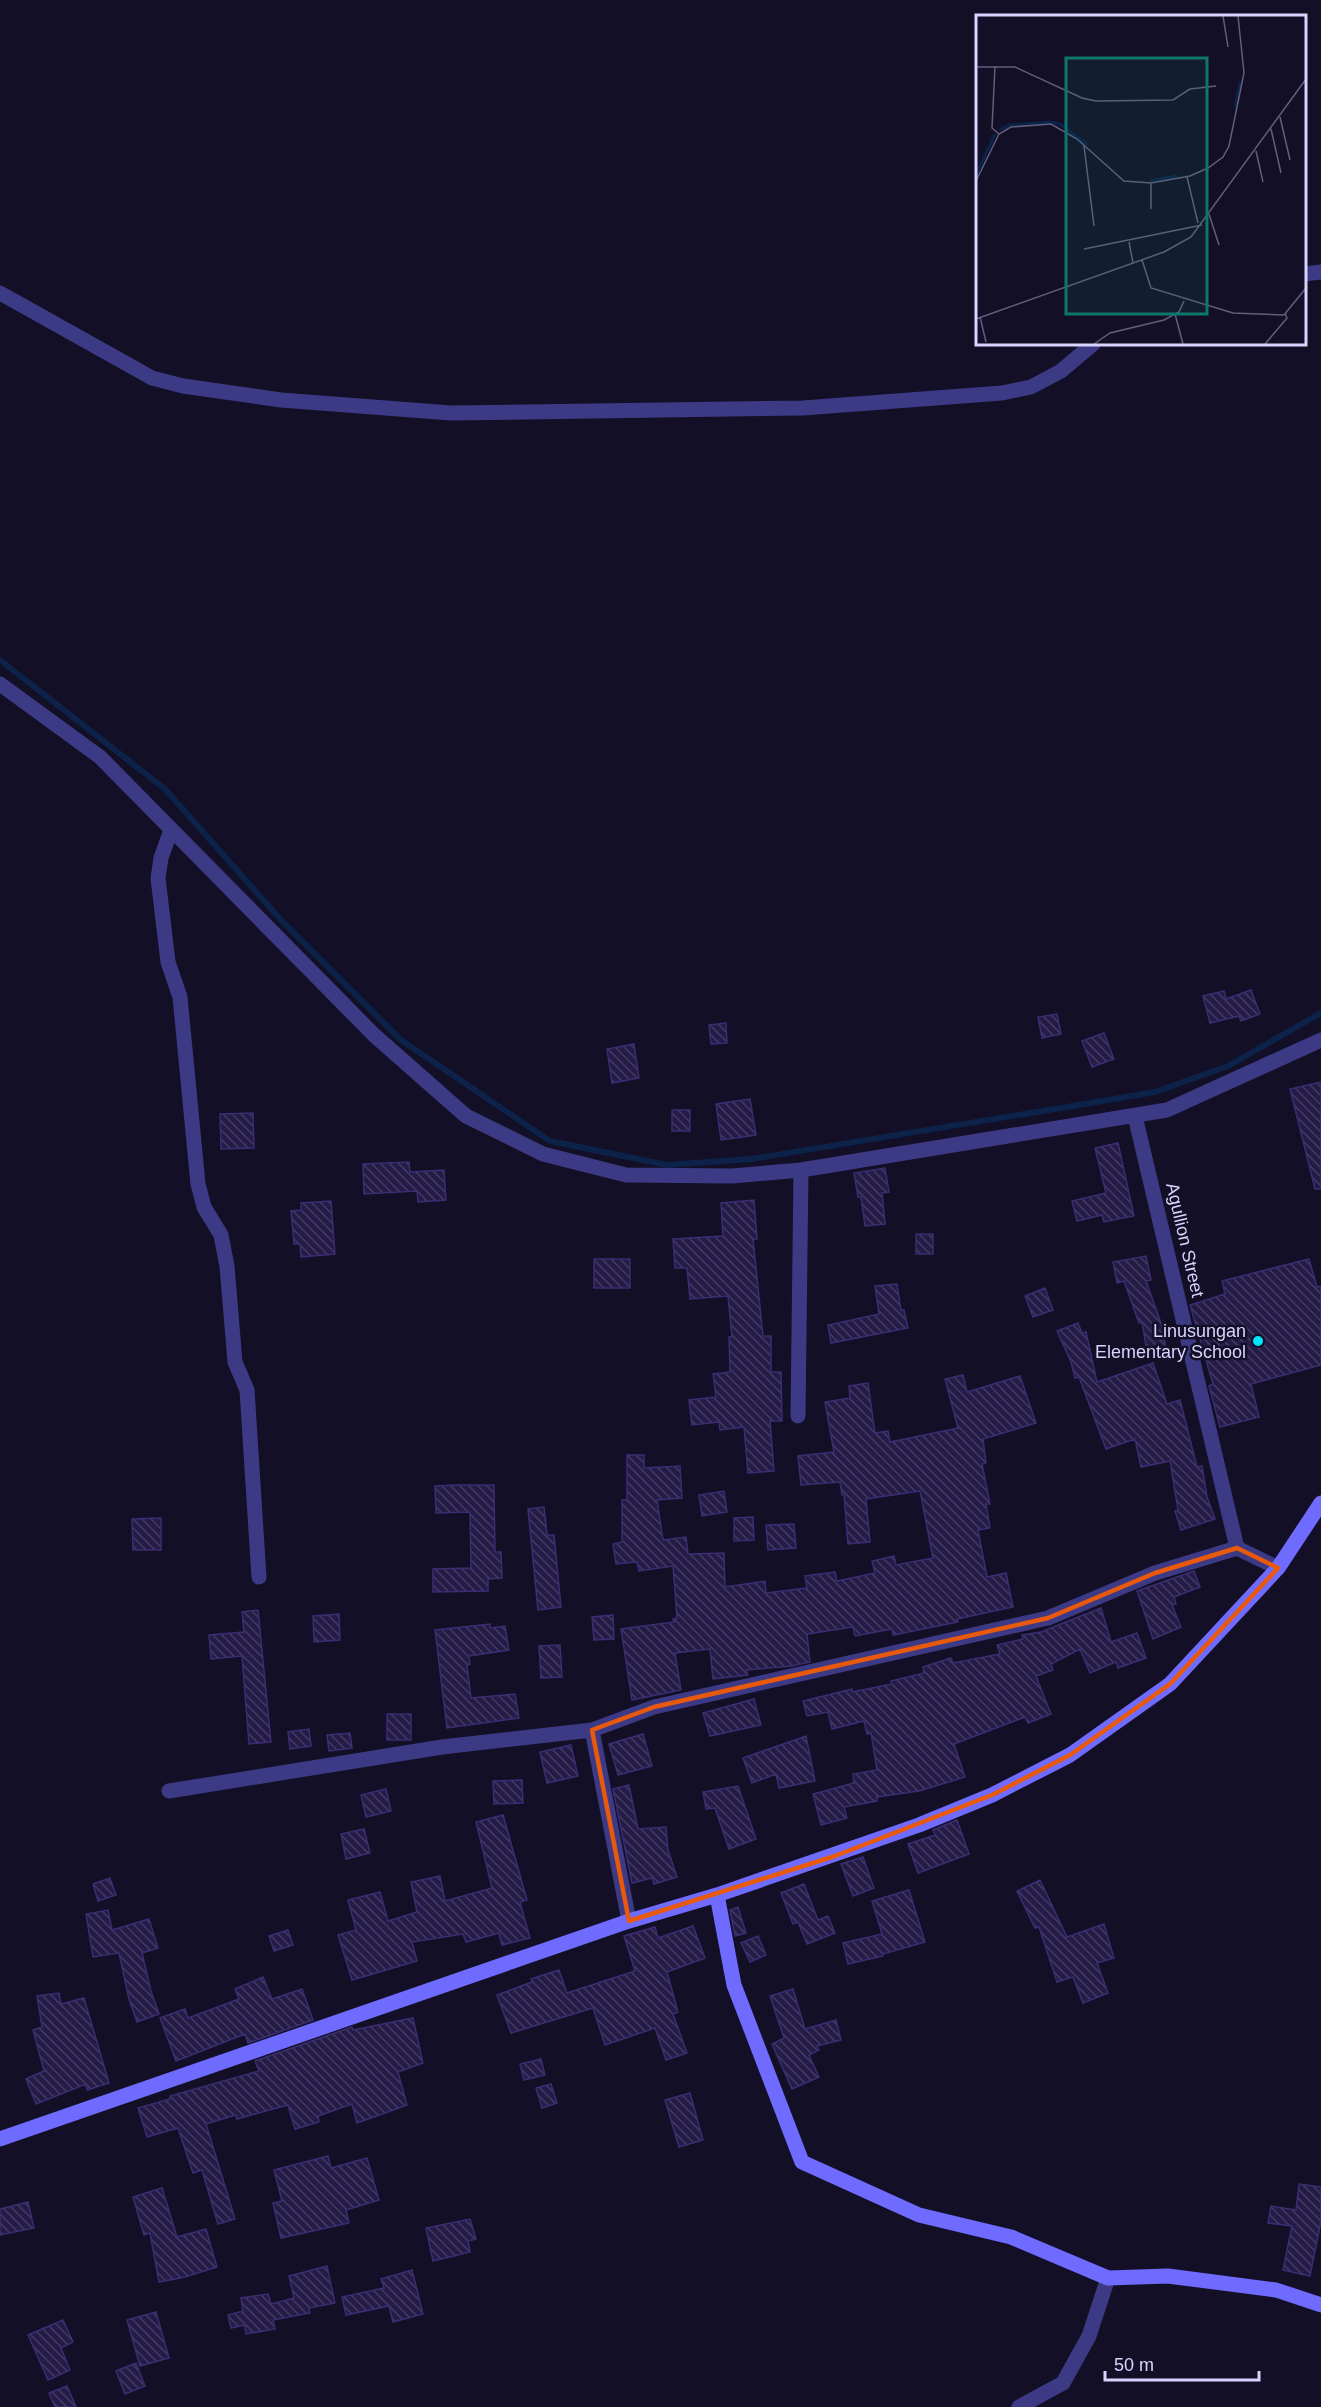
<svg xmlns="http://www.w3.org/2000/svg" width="1321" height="2407" viewBox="0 0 1321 2407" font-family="Arial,sans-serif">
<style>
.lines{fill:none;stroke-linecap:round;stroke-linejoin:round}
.stream{stroke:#0c2248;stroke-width:6}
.building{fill:url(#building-back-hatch);stroke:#3b2d73;stroke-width:1.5}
.street{stroke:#3d3a85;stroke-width:15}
.secondary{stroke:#6f6bff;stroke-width:15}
.marked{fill:none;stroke:#e8590c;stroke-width:4.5;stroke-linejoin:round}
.poi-dot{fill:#00e5ff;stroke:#130f26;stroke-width:2}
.labels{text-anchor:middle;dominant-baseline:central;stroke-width:5;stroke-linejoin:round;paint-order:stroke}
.street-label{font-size:18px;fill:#d9d4ff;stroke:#130f26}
.poi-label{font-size:18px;fill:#d9d4ff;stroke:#130f26;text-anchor:end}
.inset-river{fill:none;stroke:#0c2248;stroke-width:3}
.inset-road{fill:none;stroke:#625e7d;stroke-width:1.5}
.view{fill:#0f766e;fill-opacity:0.15;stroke:#0f766e;stroke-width:3}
.inset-edge{fill:none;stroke:#d9d4ff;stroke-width:3}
</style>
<defs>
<pattern id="building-back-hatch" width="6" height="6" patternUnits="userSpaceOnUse" patternTransform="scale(1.5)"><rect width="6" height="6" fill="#241b47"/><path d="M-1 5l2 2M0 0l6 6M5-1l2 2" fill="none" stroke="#433b63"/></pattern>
</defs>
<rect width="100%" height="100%" fill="#130f26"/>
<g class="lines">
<!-- stream -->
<path class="stream" d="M0 660 165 789 281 920 401 1040 550 1141 667 1165 751 1159 1061 1108 1155 1092 1228 1066 1321 1013"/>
</g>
<!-- building -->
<path class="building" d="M1251 990 1260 1014 1241 1021 1239 1016 1210 1023 1203 996 1224 991 1226 999Z
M1057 1014 1061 1034 1042 1038 1038 1017Z
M726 1023 727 1043 711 1044 709 1025Z
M1104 1033 1114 1059 1092 1067 1082 1041Z
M634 1044 639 1078 612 1083 607 1049Z
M1321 1082V1189H1315L1290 1089Z
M750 1099 756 1135 721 1140 716 1104Z
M672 1110H690V1131H672Z
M253 1113 254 1148 221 1149 220 1114Z
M1118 1143 1134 1216 1104 1222 1102 1215 1077 1221 1072 1201 1106 1193 1095 1148Z
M409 1162 410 1172 444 1170 446 1200 418 1202 417 1191 364 1194 363 1164Z
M885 1168 889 1192 882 1193 885 1224 865 1226 861 1197H858L854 1173Z
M754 1200 757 1239H753L763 1336H771V1372H781L782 1421H770L774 1471 748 1473 744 1427 720 1430 719 1422 692 1425 689 1400 716 1397 713 1374 730 1372 729 1337H732L728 1296 690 1299 687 1268H675L673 1239 723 1236 721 1203Z
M331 1201 335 1254 301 1257 300 1244H294L291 1211 301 1210V1203Z
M916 1234H933V1254H916Z
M1146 1256 1151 1280 1146 1281 1162 1326 1167 1355 1148 1358 1142 1322 1139 1323 1124 1281 1117 1283 1113 1262Z
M594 1259H630V1288H594Z
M1309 1259 1317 1287 1321 1286V1365L1251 1384 1259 1417 1220 1427 1209 1386 1213 1384 1190 1305 1225 1294 1222 1281Z
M897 1284 901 1310H904L908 1328 831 1343 828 1325 879 1314 875 1286Z
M1045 1288 1053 1310 1033 1317 1025 1296Z
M1078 1323 1082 1333 1086 1332 1097 1382 1153 1363 1167 1404 1180 1400 1197 1467 1202 1466 1207 1497 1215 1519 1181 1530 1175 1511 1178 1510 1170 1461 1141 1467 1135 1439 1106 1449 1079 1377 1075 1378 1071 1362 1057 1331Z
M963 1375 967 1392 1020 1376 1036 1423 983 1439 986 1463 982 1464 990 1504H986L990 1528 978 1530 987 1577 1006 1573 1013 1607 957 1619 958 1622 893 1635 892 1629 855 1636 853 1627 807 1634 810 1662 792 1666 746 1670 748 1675 713 1679 710 1649 675 1653 681 1690 632 1700 621 1629 674 1622 673 1619 677 1618 673 1566 639 1571 637 1562 616 1564 613 1544 622 1542V1500H627V1455H644V1468L680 1466 682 1498 657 1500 663 1540 686 1537 688 1554 724 1553 725 1587 765 1581 766 1593 807 1588 805 1576 835 1572 837 1581 875 1573 872 1561 894 1556 896 1565 933 1558 920 1491 866 1499 870 1542 848 1544 844 1495H842L840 1482 801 1485 798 1456 834 1452 825 1402 850 1398 849 1386 868 1383 875 1433 888 1431 890 1442 958 1428 945 1379Z
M459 1485H494L495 1552H501L502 1578 488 1579V1591L433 1592V1569L471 1568 470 1512 436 1513 435 1486Z
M724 1491 727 1512 702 1516 699 1495Z
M544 1507 547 1535H554L561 1607 538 1610 528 1509Z
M753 1517 754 1540 734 1541V1518Z
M161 1518V1550H133L132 1519Z
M794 1524 796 1548 768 1550 766 1525Z
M1194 1571 1200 1587 1174 1597 1176 1604 1172 1605 1181 1627 1153 1639 1137 1591Z
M1101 1608 1111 1642 1137 1633 1146 1658 1118 1668 1116 1662 1090 1673 1080 1649 1051 1664 1053 1670 1036 1676 1051 1714 1028 1723 1025 1717 954 1744 965 1777 919 1791 877 1797V1801L844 1807 847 1818 821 1825 813 1794 854 1783 853 1774 877 1770 871 1733 867 1734 864 1721 832 1729 828 1712 807 1716 803 1701 852 1689V1692L892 1684 891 1681 924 1673 923 1667 951 1658 953 1663 1000 1654 997 1645 1023 1639 1022 1635 1041 1632Z
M258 1610 271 1742 249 1744 242 1656 211 1659 209 1635 244 1632 242 1612Z
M339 1614 340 1640 314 1642 313 1616Z
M613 1615 614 1639 594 1640 592 1617Z
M490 1624V1628L505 1626 509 1650 469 1656 470 1664 467 1665 471 1698 515 1694 519 1718 447 1728 435 1630Z
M560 1645 562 1677 541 1678 539 1646Z
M754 1699 761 1725 710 1736 703 1713Z
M387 1714H411V1740H387Z
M309 1729 311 1746 290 1749 288 1732Z
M350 1733 352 1748 329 1751 327 1735Z
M643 1734 652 1766 618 1775 609 1744Z
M806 1736 815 1781 779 1788 776 1774 752 1783 743 1758Z
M571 1745 578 1776 547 1783 540 1752Z
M522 1780 523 1803 494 1804 493 1781Z
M629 1785 638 1829 666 1827 668 1850 677 1877 654 1884 652 1878 632 1883 613 1789Z
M738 1786 756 1839 729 1849 715 1808 706 1809 703 1792Z
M386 1789 391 1811 366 1817 361 1795Z
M503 1815 527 1900 520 1902 530 1938 502 1945 499 1933 466 1942 463 1934 412 1942 417 1961 352 1980 338 1935 356 1930 348 1900 380 1892 388 1921 417 1912 411 1882 440 1876 445 1901 492 1888 476 1822Z
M957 1820 969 1854 918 1873 908 1844 935 1835 933 1830Z
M364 1829 370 1853 346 1859 341 1834Z
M863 1857 874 1888 853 1896 841 1864Z
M110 1878 116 1895 98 1901 93 1884Z
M1040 1880 1067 1937 1104 1924 1114 1958 1097 1963 1108 1993 1083 2003 1073 1977 1057 1982 1039 1927 1035 1928 1017 1891Z
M804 1884 818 1920 828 1916 835 1933 807 1944 798 1922 793 1924 781 1893Z
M909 1890 925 1942 883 1954V1956L848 1964 843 1943 882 1934 872 1901Z
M738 1907 746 1933 735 1936 730 1910Z
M108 1910 112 1930 149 1919 158 1948 142 1953 151 1991 159 2014 137 2022 129 1999 119 1953 93 1957 86 1914Z
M693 1926 705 1958 667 1972 678 2012 673 2014 687 2053 666 2060 655 2028 605 2045 593 2008 511 2033 497 1995 532 1982 531 1979 559 1970 567 1993 635 1971 624 1936 655 1927 658 1938Z
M288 1930 293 1945 274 1951 269 1936Z
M758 1936 766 1955 750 1962 741 1943Z
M263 1977 272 1999 302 1989 313 2020 248 2043 245 2034 176 2061 160 2018 185 2009 188 2018 239 1999 235 1989Z
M793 1989 805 2029 836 2020 841 2040 817 2046 819 2050 809 2055 819 2077 792 2089 772 2044 784 2038 770 1996Z
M59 1993 61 2004 84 1998 109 2083 87 2090 86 2084 36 2104 26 2079 44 2071 33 2030 42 2027 37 1996Z
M413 2018 423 2063 398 2072 407 2105 357 2123 352 2104 318 2116 319 2122 295 2129 288 2105 237 2119 236 2115 206 2124 235 2219 218 2224 202 2170 193 2173 178 2128 147 2137 138 2108 170 2099V2096L259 2071 255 2061 352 2027 353 2030Z
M541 2059 545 2075 524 2080 520 2064Z
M551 2084 557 2103 542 2108 536 2088Z
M690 2093 703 2140 679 2147 665 2100Z
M328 2156 331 2168 367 2158 379 2200 346 2210 349 2223 281 2238 273 2203 282 2201 274 2170Z
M1299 2184 1321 2187V2221L1310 2276 1283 2270 1292 2226 1268 2223 1271 2206 1296 2210Z
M162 2188 177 2237 206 2229 217 2267 185 2277 159 2282 150 2233 144 2235 133 2197Z
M28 2202 34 2228 0 2235V2209Z
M470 2219 476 2239 468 2241 470 2252 433 2261 426 2228Z
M327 2266 335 2303 309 2308 310 2313 273 2320 275 2329 246 2334 245 2325 231 2328 228 2315 243 2311 241 2298 268 2294 271 2304 294 2298 289 2276Z
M412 2270 423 2314 393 2322 389 2306 346 2315 342 2297 384 2288 381 2279Z
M156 2312 169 2358 140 2366 127 2320Z
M63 2320 73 2342 61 2348 70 2370 48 2380 28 2335Z
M136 2363 145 2386 125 2394 116 2371Z
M67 2386 76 2407H55L49 2393Z"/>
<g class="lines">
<!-- street -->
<path class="street" d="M1304 274 1321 272
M0 293 152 378 183 386 281 400 451 413 803 408 1002 393 1031 387 1061 371 1093 344
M0 684 100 757 374 1035 466 1116 543 1154 626 1175 732 1176 801 1170 1167 1110 1321 1040
M171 830 161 858 158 878 168 962 180 997 198 1184 204 1207 221 1235 227 1266 235 1362 247 1390 259 1577
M1135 1116 1237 1548
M798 1416 801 1170
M592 1730 629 1921
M169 1791 442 1747 592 1730 654 1707 1048 1618 1155 1573 1237 1548 1278 1568
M1019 2407 1063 2383 1089 2336 1108 2278"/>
<!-- secondary -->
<path class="secondary" d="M717 1895 734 1985 802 2162 919 2215 1011 2237 1108 2278 1168 2276 1276 2290 1321 2305
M0 2139 629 1921 717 1895 919 1825 992 1795 1070 1755 1170 1684 1278 1568 1321 1503"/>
</g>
<!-- marked area -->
<path class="marked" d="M1237 1548 1278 1568 1170 1684 1070 1755 992 1795 835 1856 629 1921 592 1730 654 1707 1048 1618 1155 1573Z"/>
<!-- markers -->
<circle class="poi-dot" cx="1258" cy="1341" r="6"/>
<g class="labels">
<!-- street labels -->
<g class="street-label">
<text transform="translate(1185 1240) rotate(77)">Agullion Street</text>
</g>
<!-- poi labels -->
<g class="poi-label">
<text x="1246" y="1331">Linusungan<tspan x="1246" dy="21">Elementary School</tspan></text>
</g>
</g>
<!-- overview -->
<g transform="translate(976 15)">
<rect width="330" height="330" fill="#130f26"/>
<path class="inset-river" d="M259 92 264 67M23 115 34 110 74 107 84 109 111 130M0 160 19 119M174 166 201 161"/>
<path class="inset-road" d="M247 1 252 32M19 51 16 113 23 119M0 52H39L106 83 120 86 197 85 214 74 240 71M304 102 314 145M295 114 305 158M108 131 118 211M280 136 287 167M211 162 222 208M0 166 23 119 35 112 75 109 101 124 148 166 175 168 214 161 232 153 247 142 253 131 268 58 262 1M175 194V168M233 199 243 230M153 227 157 248M108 234 226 210M166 245 175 273 257 298 308 300 330 273M199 299 207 329M4 302 10 327M0 304 188 237 215 222 330 64M118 329 134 318 188 305 203 297 208 286M289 329 311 303 309 298"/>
<path class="view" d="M90 43H231V299H90Z"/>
<rect width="330" height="330" class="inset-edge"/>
</g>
<!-- scale -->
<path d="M1105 2371v9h154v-9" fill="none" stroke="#d9d4ff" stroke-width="3"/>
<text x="1114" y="2371" font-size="18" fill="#d9d4ff" stroke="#130f26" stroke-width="4.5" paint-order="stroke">50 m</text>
</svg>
